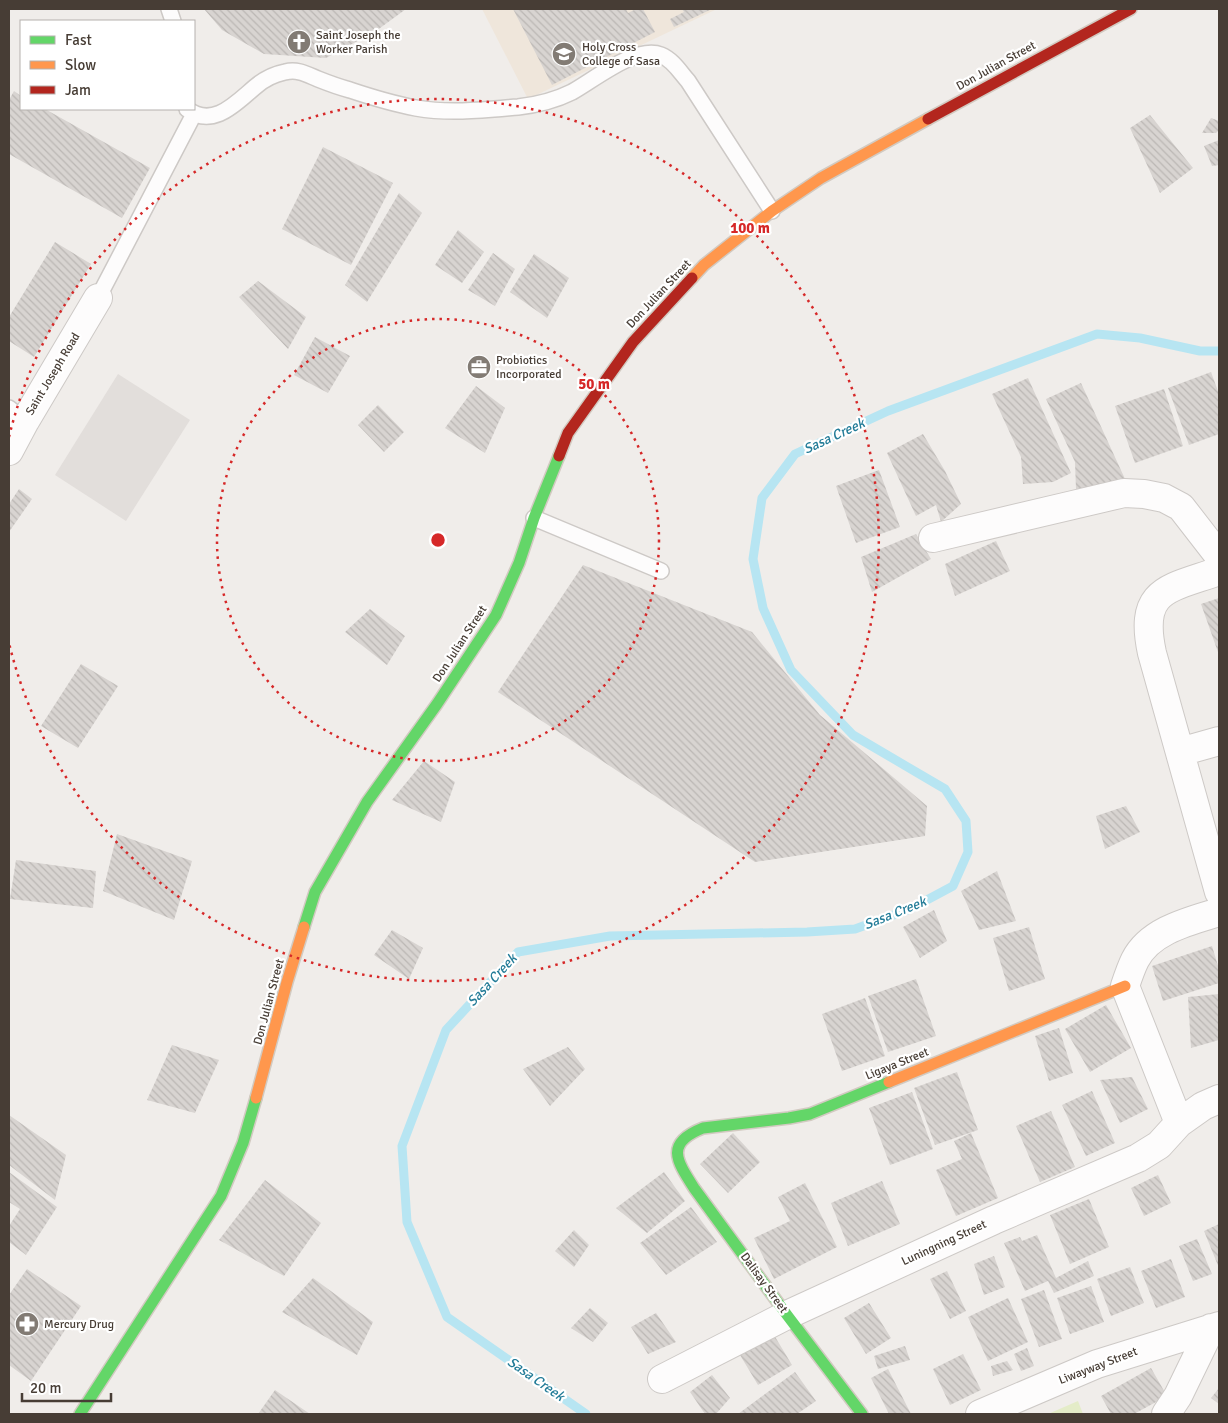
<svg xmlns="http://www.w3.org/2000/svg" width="1228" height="1423" viewBox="0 0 1228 1423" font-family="Signika,sans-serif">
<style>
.education{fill:#efe6db}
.grass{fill:#e4ecc8}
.parking{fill:#e2dedb}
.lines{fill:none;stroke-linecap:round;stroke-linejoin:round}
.stream{stroke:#b7e5f2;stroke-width:9}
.building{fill:url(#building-back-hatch)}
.lane-casing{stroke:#cdc9c6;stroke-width:18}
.street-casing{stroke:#cdc9c6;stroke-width:30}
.fast-casing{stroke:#d2cac1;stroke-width:14}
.slow-casing{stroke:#d2cac1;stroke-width:14}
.jam-casing{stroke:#d2cac1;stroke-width:14}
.lane{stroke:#fdfcfc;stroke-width:15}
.street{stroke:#fdfcfc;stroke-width:28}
.fast{stroke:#63d668;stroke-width:11}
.slow{stroke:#ff974d;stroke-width:11}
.jam{stroke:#b3261e;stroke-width:11}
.ring{fill:none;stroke:#d62828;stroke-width:2.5;stroke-dasharray:2.5 5}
.labels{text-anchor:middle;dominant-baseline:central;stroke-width:4.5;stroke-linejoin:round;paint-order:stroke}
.poi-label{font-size:12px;fill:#473d35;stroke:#fff;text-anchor:start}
.street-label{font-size:12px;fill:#473d35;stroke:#fff}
.water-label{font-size:14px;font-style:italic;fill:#237c98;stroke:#fff}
.centre{fill:#d62828;stroke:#fff;stroke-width:2.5}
.ring-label{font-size:15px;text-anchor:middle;font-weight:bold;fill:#d62828;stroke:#fff;stroke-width:4.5;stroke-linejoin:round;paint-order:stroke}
</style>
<defs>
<pattern id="building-back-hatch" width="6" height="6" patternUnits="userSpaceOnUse" patternTransform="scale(1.25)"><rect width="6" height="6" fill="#d8d4d1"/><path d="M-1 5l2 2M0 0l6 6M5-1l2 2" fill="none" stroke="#bbb7b4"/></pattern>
</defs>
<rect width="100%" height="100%" fill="#f0edea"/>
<!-- education -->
<path class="education" d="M482 9H717L528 99Z"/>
<!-- grass -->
<path class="grass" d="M1078 1401 1083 1414H1048Z"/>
<!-- parking -->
<path class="parking" d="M118 374 190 420 126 521 55 475Z"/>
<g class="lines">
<!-- stream -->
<path class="stream" d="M586 1414 447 1317 407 1222 402 1146 446 1030 518 952 610 936 807 932 855 929 910 909 953 886 968 852 966 821 945 789 853 735 791 670 763 608 753 559 762 498 795 454 888 411 1097 334 1140 338 1200 351H1219"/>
</g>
<!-- building -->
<path class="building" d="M204 9H406L376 31 326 58 264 54 222 30Z
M513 9H626L628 13 636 9H643L655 32 552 85Z
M682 9H712L674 27 670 19 684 12Z
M14 91 21 96V109H45L150 168 122 218 9 154V100Z
M1150 115 1193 168 1160 193 1130 128Z
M1211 118 1219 121V130L1216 133H1202Z
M1219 140V165L1212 166 1204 146Z
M323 147 393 183 351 265 282 229Z
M399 193 422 213 367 302 345 285Z
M458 230 484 252 462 283 435 265Z
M55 242 91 264 34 357 9 341V317Z
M493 253 515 269 495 306 468 290Z
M534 254 569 278 547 318 510 292Z
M258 281 306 317 288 349 239 297Z
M315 337 350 356 328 393 294 375Z
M1211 372 1219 394V434L1189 445 1168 388Z
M1028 378 1071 473 1053 482 1023 484 1021 457 992 394Z
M1081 383 1125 479 1107 487 1076 489 1075 462 1046 399Z
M476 386 505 408 485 453 445 428Z
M1164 389 1183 446 1135 463 1115 406Z
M378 405 404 432 384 452 358 425Z
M923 434 945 471 961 504 941 522 936 505 916 516 887 453Z
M879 470 900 527 856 543 836 486Z
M19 489 32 499 9 532V504Z
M916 534 931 559 872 592 861 557Z
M996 541 1010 571 955 596 945 564Z
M583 565 752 632 820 715 927 806 925 836 755 862 498 692Z
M1219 598V655L1201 604Z
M370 609 405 636 387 665 345 632Z
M81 664 118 686 78 748 41 726Z
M424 761 455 782 441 822 392 800Z
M1126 806 1140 832 1105 849 1096 816Z
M117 834 192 861 174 920 103 891Z
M16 860 96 871 93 908 10 899Z
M997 871 1016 921 979 930 961 891Z
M934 910 947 941 920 958 903 927Z
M1029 927 1045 979 1009 991 993 938Z
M392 930 423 948 409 979 374 955Z
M1212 946 1219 969V983L1163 1001 1152 966Z
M916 979 936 1036 888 1052 868 996Z
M1219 994V1040L1191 1048 1188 997Z
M865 998 885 1056 842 1071 822 1014Z
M1106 1005 1131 1048 1090 1072 1065 1029Z
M1059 1028 1073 1073 1049 1081 1035 1036Z
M172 1045 219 1060 195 1113 147 1100Z
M568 1047 585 1069 550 1106 523 1069Z
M957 1072 978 1130 935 1145 914 1088Z
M1132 1077 1148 1109 1120 1123 1100 1080Z
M1092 1091 1115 1143 1086 1156 1062 1105Z
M912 1092 933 1149 890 1165 869 1108Z
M1051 1111 1075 1167 1040 1182 1016 1126Z
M9 1115 66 1155 55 1200 9 1165Z
M733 1133 760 1162 728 1193 700 1164Z
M971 1133 998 1198 956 1216 936 1170 962 1159 954 1141Z
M9 1172 57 1207 26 1255 9 1242V1226L20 1209 9 1202Z
M664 1172 685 1201 647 1233 616 1208Z
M1158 1175 1171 1203 1144 1216 1131 1188Z
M265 1180 321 1223 284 1276 219 1240Z
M882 1181 900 1224 848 1246 831 1203Z
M805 1183 837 1247 774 1279 754 1238 790 1221 778 1197Z
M1089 1199 1109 1247 1070 1264 1050 1215Z
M691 1207 717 1242 666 1275 640 1243Z
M1219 1224V1268L1204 1231Z
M574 1230 589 1245 574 1267 555 1251Z
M1037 1235 1056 1278 1088 1261 1094 1276 1054 1293 1048 1281 1025 1291 1004 1243 1020 1237 1022 1241Z
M1197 1239 1212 1274 1193 1281 1179 1246Z
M994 1256 1005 1287 984 1295 974 1264Z
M1171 1259 1185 1297 1156 1308 1141 1271Z
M1130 1267 1144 1303 1111 1316 1097 1279Z
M27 1269 81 1306 31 1381 9 1365V1295Z
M947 1271 966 1311 950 1319 930 1279Z
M313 1278 373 1322 357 1355 282 1312Z
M1091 1286 1104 1322 1070 1334 1057 1298Z
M1044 1290 1062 1339 1039 1347 1021 1299Z
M1008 1298 1028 1342 988 1361 968 1317Z
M869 1303 891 1338 866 1354 844 1318Z
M590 1308 608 1323 593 1342 571 1328Z
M656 1313 676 1342 648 1354 631 1327Z
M774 1335 792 1365 758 1385 740 1355Z
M905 1346 910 1360 878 1369 874 1356Z
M1027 1348 1034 1366 1021 1371 1014 1354Z
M963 1354 981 1390 950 1405 933 1369Z
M1007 1361 1013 1370 993 1376 991 1366Z
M1151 1368 1167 1396 1134 1414H1111L1101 1396Z
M888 1369 911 1414H889L871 1378Z
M795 1372 816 1401 797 1414H738Z
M712 1375 730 1398 716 1414H705L690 1392Z
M1219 1388V1404L1211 1398Z
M275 1390 310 1414H258Z"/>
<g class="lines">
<!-- lane casing -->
<g class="lane-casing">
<path id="lane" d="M169 9 173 21
M187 109C213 129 236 103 255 87 263 80 275 74 285 72 298 69 306 74 318 79 328 83 339 87 350 90 371 97 394 104 416 108 450 114 484 110 518 107 536 105 556 100 572 92 594 80 636 45 661 55 673 60 680 72 688 81L772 211
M98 298 194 114
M9 408 25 421
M534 518 661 571"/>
</g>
<!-- street casing -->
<g class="street-casing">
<path id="street" d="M9 451 25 421 98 298
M933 538 1124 493 1144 494 1164 498 1181 507 1219 556
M1219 571C1169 589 1138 588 1152 653L1219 892
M1180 752 1219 741
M1179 1123 1125 986C1128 977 1131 968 1135 960 1150 930 1190 921 1219 912
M662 1379 787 1315 994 1220 1138 1158 1159 1145 1179 1123 1203 1106 1219 1099
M980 1414 1097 1364 1219 1326
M1166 1414 1178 1396 1211 1328"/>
</g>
<!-- fast casing -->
<g class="fast-casing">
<path id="fast" d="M304 927 315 892 367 802 437 704 496 615 519 563 534 518 559 456
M80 1414 221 1196 243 1143 256 1098
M862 1414 787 1315 694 1188C676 1160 665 1143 703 1128L789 1118 810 1114 889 1082"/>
</g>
<!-- slow casing -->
<g class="slow-casing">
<path id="slow" d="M692 278 704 265 772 211 821 178 928 119
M889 1082 1125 986
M256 1098 287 982 304 927"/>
</g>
<!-- jam casing -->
<g class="jam-casing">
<path id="jam" d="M928 119 1131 9
M559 456 568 433 633 342 692 278"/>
</g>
<!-- lane -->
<use href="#lane" class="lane"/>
<!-- street -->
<use href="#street" class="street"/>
<!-- fast -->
<use href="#fast" class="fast"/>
<!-- slow -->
<use href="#slow" class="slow"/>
<!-- jam -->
<use href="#jam" class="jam"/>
</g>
<!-- distance rings -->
<g class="ring">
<circle cx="438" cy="540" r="221"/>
<path d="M9 437A441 441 0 1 1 9 643"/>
</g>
<!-- icons -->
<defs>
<g id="church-disc" transform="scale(1.25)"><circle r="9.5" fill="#827b74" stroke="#fff"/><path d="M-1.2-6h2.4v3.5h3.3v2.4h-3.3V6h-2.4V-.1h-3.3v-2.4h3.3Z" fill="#fff"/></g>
<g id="university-disc" transform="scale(1.25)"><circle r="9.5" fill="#827b74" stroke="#fff"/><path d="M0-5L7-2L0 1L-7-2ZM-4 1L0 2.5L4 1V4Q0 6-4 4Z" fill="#fff"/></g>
<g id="office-disc" transform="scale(1.25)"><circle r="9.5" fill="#827b74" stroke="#fff"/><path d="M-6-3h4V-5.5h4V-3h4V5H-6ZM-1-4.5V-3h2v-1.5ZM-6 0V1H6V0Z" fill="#fff"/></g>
<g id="pharmacy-disc" transform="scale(1.25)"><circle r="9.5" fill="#827b74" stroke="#fff"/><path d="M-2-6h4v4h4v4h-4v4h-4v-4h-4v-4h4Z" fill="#fff"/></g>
</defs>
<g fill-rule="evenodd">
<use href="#church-disc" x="299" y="42"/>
<use href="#university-disc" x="564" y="54"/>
<use href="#office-disc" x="479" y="367"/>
<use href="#pharmacy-disc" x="27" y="1324"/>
</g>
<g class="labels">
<!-- poi labels -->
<g class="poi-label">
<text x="316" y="35">Saint Joseph the<tspan x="316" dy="14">Worker Parish</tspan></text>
<text x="582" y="47">Holy Cross<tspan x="582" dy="14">College of Sasa</tspan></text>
<text x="496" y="360">Probiotics<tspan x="496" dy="14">Incorporated</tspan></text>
<text x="44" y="1324">Mercury Drug</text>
</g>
<!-- street labels -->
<g class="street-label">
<text transform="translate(996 66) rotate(-29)">Don Julian Street</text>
<text transform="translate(659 294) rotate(-47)">Don Julian Street</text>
<text transform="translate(53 374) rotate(-59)">Saint Joseph Road</text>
<text transform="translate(460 644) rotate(-57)">Don Julian Street</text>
<text transform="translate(269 1002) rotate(-75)">Don Julian Street</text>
<text transform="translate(897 1064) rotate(-22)">Ligaya Street</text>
<text transform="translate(944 1243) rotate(-25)">Luningning Street</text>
<text transform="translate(764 1283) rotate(54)">Dalisay Street</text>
<text transform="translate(1098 1366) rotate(-21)">Liwayway Street</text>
</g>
<!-- water labels -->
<g class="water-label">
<text transform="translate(834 436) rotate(-25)">Sasa Creek</text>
<text transform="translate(895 913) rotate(-22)">Sasa Creek</text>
<text transform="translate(492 980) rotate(-47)">Sasa Creek</text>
<text transform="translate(536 1379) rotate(35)">Sasa Creek</text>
</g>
</g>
<circle cx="438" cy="540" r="8" class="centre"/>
<g class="ring-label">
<text x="750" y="233">100 m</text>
<text x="594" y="389">50 m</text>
</g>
<!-- border -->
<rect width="1228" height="1423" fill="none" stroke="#473d35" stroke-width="20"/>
<!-- legend -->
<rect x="20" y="20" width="175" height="90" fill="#ffffff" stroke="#b5b1ae"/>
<rect x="30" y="36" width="25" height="8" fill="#63d668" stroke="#b5b1ae"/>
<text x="65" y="45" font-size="15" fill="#473d35">Fast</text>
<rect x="30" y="61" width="25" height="8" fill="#ff974d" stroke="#b5b1ae"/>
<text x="65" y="70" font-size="15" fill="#473d35">Slow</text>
<rect x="30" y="86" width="25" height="8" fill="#b3261e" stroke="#b5b1ae"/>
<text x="65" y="95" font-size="15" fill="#473d35">Jam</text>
<!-- scale -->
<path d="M22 1393v8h89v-8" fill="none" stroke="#473d35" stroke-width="2.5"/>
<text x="30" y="1393" font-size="15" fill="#473d35" stroke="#ffffff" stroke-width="4" paint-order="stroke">20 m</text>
</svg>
